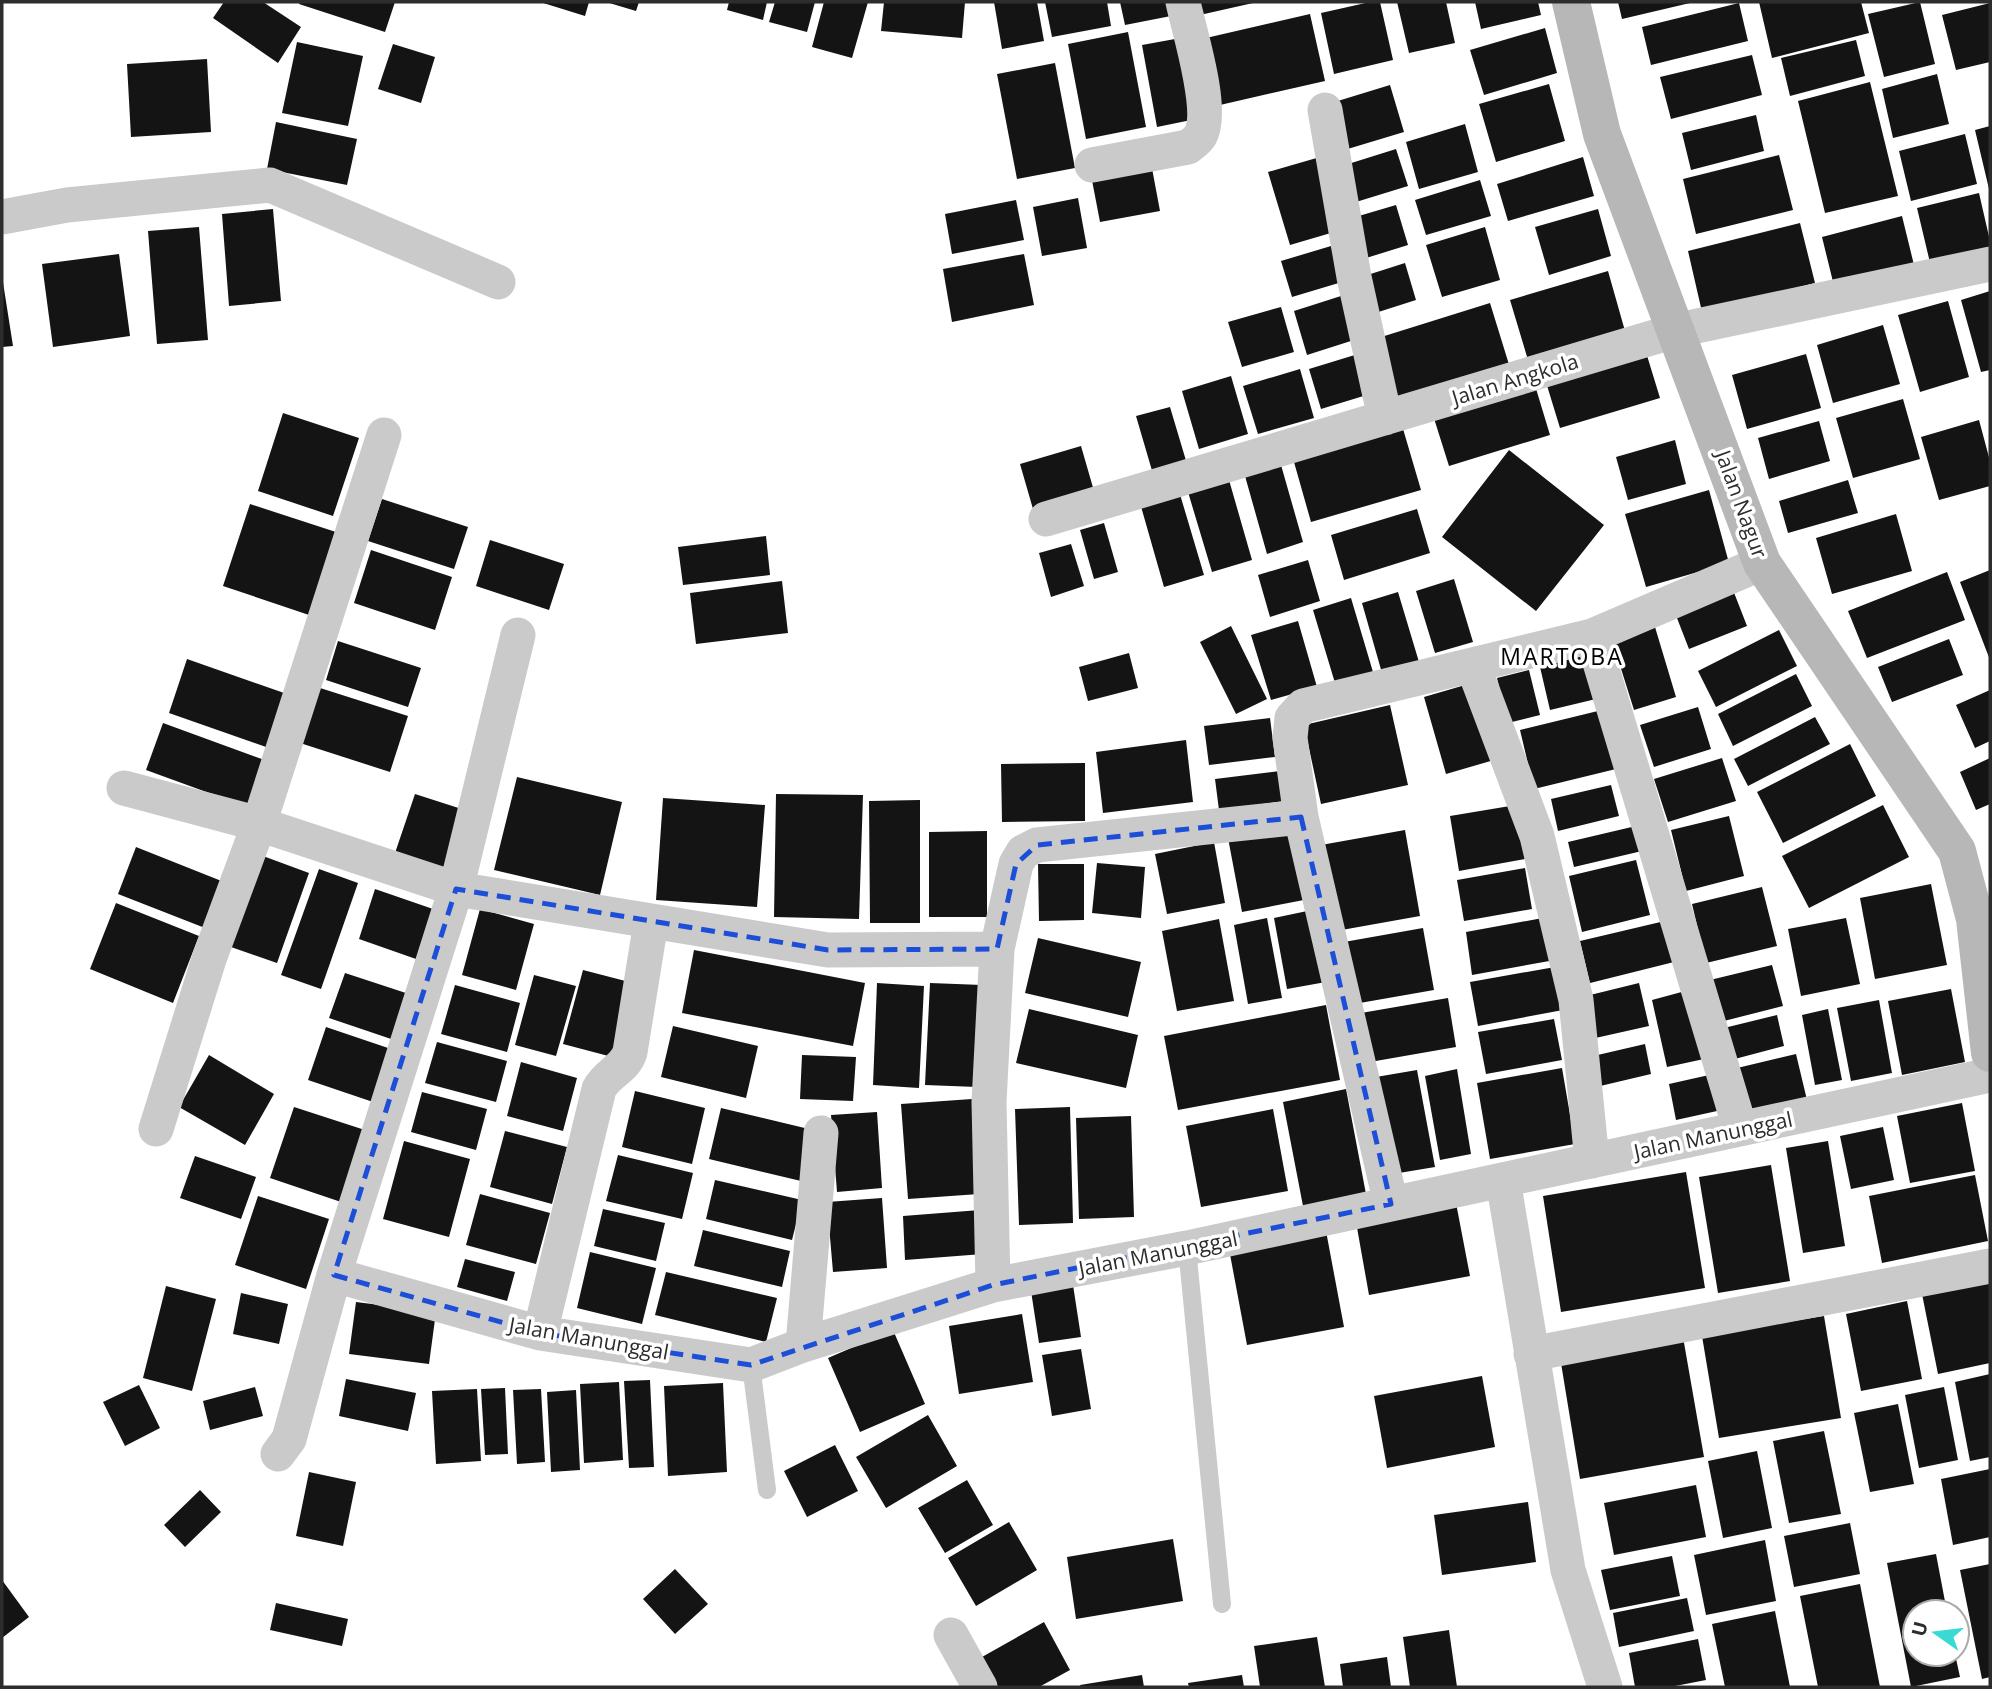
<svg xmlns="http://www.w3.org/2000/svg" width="1992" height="1689" viewBox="0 0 1992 1689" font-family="'Open Sans',sans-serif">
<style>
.building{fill:#141414}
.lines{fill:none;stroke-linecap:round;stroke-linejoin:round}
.lane{stroke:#cacaca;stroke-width:18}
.street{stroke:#cacaca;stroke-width:35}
.secondary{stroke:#b7b7b7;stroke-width:38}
.marked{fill:none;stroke:#1d4ed8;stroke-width:5;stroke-dasharray:14 9;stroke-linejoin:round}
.labels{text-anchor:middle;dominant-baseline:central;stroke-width:7;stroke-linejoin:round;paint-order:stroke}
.street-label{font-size:21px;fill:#2d2d2d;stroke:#fff}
.neighbourhood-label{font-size:23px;letter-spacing:2px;fill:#000;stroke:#fff}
</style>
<rect width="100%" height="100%" fill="#fff"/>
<!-- building -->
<path class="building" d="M224 2H263L301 27 278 63 213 18Z
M300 2H395L385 32 299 4Z
M540 2H589L585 16Z
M606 2H639L636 11Z
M729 2H767L763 20 727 10Z
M775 2H815L807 32 769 22Z
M824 2H868L852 58 812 47Z
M884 2H965L962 38 881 31Z
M994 2H1037L1044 41 1002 49Z
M1045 2H1107L1111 26 1052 37Z
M1120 2H1168L1171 16 1125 25Z
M1187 2H1253V3L1191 17Z
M1370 2H1380L1393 60 1334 74 1321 13Z
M1397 2H1446L1455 43 1409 53Z
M1475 2H1538L1541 15 1481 29Z
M1618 2H1689L1690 3 1622 19Z
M1759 2H1861L1869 33 1772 58Z
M1920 2 1935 64 1884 77 1868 14Z
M1739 3 1748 41 1651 65 1642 27Z
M1990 3V62L1956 70 1942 15Z
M1310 14 1325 81 1220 105 1206 38Z
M1545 28 1557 73 1484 95 1470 50Z
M1128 32 1146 127 1086 139 1068 44Z
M1186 37 1201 118 1157 127 1142 45Z
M1856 40 1865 76 1790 96 1781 58Z
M297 42 363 56 348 126 282 113Z
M393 44 435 57 421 103 378 89Z
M1752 55 1762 95 1671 119 1660 77Z
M207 59 211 132 131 137 127 64Z
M1055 63 1075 168 1017 179 997 74Z
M1937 74 1949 124 1893 138 1882 89Z
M1870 82 1898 196 1825 213 1798 101Z
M1549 84 1565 141 1496 162 1479 104Z
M1390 85 1404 132 1341 151 1328 104Z
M1756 115 1764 151 1691 170 1682 133Z
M276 122 357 139 347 185 267 169Z
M1465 124 1478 172 1419 189 1406 142Z
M1990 126V189H1989L1975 130Z
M1965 134 1977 184 1911 201 1899 151Z
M1396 149 1408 186 1356 202 1345 165Z
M1779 155 1793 210 1696 234 1683 179Z
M1320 157 1341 230 1290 245 1268 172Z
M1583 157 1594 196 1508 221 1497 184Z
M1151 163 1160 211 1100 222 1091 175Z
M1480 180 1491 216 1426 235 1415 200Z
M1979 193 1990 241V256L1932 271 1917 208Z
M1078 198 1087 248 1042 256 1033 207Z
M1016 200 1024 240 952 254 945 214Z
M1396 205 1408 245 1363 259 1352 218Z
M273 209 281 301 229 306 222 214Z
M1598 209 1611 256 1549 275 1535 227Z
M1902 216 1915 269 1835 290 1822 237Z
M1800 223 1815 283 1702 312 1688 251Z
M199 227 208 340 157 344 148 231Z
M1485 227 1500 280 1442 297 1426 245Z
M1331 246 1342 282 1292 297 1281 261Z
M119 254 130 336 53 347 42 264Z
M1024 254 1034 305 952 322 943 269Z
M1405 263 1416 300 1369 315 1358 278Z
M1608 271 1625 331 1528 360 1510 300Z
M2 276 13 346 2 347Z
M1990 291V370L1981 372 1961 300Z
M1341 296 1354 340 1307 355 1294 311Z
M1948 301 1969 377 1920 392 1898 315Z
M1490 303 1511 371 1397 405 1378 338Z
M1281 307 1294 352 1242 367 1228 322Z
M1883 325 1900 384 1833 403 1817 345Z
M1645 349 1660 398 1560 428 1545 379Z
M1358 354 1370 394 1321 409 1309 369Z
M1806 354 1821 408 1747 429 1732 375Z
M1300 369 1314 418 1258 434 1243 386Z
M1231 376 1248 434 1199 449 1182 391Z
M1534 382 1550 435 1449 466 1432 412Z
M1903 399 1920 459 1853 478 1836 418Z
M1170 407 1187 464 1153 474 1136 416Z
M283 413 359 438 333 516 258 491Z
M1979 420 1990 461V486L1939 500 1921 437Z
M1819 421 1830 461 1769 479 1758 438Z
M1401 422 1421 490 1311 522 1292 455Z
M1675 440 1686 484 1628 500 1616 457Z
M1081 446 1094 491 1033 509 1020 464Z
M1509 450 1604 525 1536 611 1442 537Z
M1281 465 1303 542 1267 554 1245 476Z
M1229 480 1252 560 1212 572 1188 492Z
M1848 480 1858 513 1788 533 1779 501Z
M1709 490 1729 563 1646 587 1625 514Z
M1179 491 1204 575 1164 587 1140 503Z
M382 499 468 527 454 569 368 541Z
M250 504 339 533 312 616 223 586Z
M1417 509 1430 553 1344 580 1331 535Z
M1896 514 1912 571 1832 594 1816 538Z
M1104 523 1118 572 1094 579 1080 530Z
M766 536 770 575 683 585 678 547Z
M490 540 564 564 549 610 476 586Z
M1071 544 1084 586 1051 597 1039 553Z
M371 550 452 577 435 630 354 603Z
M1308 560 1320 601 1270 617 1258 575Z
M1990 570V660L1960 582Z
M1947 572 1965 620 1867 658 1848 611Z
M1454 579 1473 642 1435 653 1416 591Z
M782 581 788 633 696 644 690 593Z
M1733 590 1747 626 1689 649 1675 613Z
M1398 592 1419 662 1382 673 1362 603Z
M1351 598 1373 672 1335 683 1313 610Z
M1298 621 1317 687 1271 700 1251 635Z
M1231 626 1267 699 1236 714 1200 642Z
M1655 627 1676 697 1634 710 1612 640Z
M1779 630 1797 666 1716 707 1698 671Z
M1949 639 1963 675 1892 702 1878 667Z
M338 641 421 668 408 707 326 680Z
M1129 653 1138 688 1088 701 1079 667Z
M1586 655 1596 699 1550 710 1540 667Z
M187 659 287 694 269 748 169 713Z
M1529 670 1540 715 1508 723 1497 678Z
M1796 674 1812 706 1733 746 1718 714Z
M1472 683 1494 760 1446 774 1424 697Z
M317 687 408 716 390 772 300 743Z
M1990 690V741L1975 748 1956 705Z
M1390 705 1408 785 1321 804 1304 725Z
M1698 707 1711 749 1654 767 1640 725Z
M1602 710 1616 769 1534 789 1520 730Z
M1815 717 1830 744 1748 786 1734 759Z
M1270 718 1275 757 1209 765 1204 726Z
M163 723 270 762 253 809 146 770Z
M1186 740 1193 802 1103 813 1096 752Z
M1850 744 1876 796 1783 843 1757 792Z
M1722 758 1736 801 1668 822 1654 779Z
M1990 758V804L1976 810 1960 772Z
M1085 763V821L1002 822 1001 764Z
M1280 771 1284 801 1219 810 1215 779Z
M517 777 622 802 600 895 494 870Z
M1611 785 1619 816 1558 831 1551 799Z
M415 794 471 812 451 874 394 856Z
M776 794 863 795 859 919 774 917Z
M663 798 765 805 757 907 656 900Z
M920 800V923H870L869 801Z
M1516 805 1525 859 1459 871 1450 816Z
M1883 805 1909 857 1809 908 1782 856Z
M1729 816 1744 876 1686 891 1671 830Z
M1295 826 1309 899 1242 912 1228 838Z
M1636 826 1642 851 1574 867 1568 842Z
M1405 830 1420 916 1336 931 1321 845Z
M987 831V917H929V832Z
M1214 842 1225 903 1167 914 1155 854Z
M136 847 224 882 205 928 118 894Z
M263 856 309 873 277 963 231 947Z
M1636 860 1650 915 1582 932 1569 876Z
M1097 863 1145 867 1141 918 1092 913Z
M1038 864H1084V920L1039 921Z
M1525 868 1532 909 1464 921 1457 880Z
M319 869 358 883 321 989 281 975Z
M1931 884 1947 965 1875 979 1860 898Z
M1762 887 1777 946 1706 963 1692 904Z
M375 889 433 909 416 959 359 939Z
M116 903 199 936 173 1003 90 969Z
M480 909 534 924 516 990 462 975Z
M1312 910 1326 982 1287 989 1274 918Z
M1548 917 1555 960 1472 975 1466 932Z
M1267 918 1282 998 1248 1004 1234 925Z
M1846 918 1860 984 1801 996 1788 929Z
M1219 919 1234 1001 1177 1011 1162 931Z
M1669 920 1678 961 1590 983 1580 941Z
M1423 928 1434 990 1354 1004 1344 942Z
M1038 938 1141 962 1128 1017 1025 993Z
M694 950 865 983 853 1046 682 1013Z
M1772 965 1783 1006 1720 1022 1710 980Z
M1555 967 1563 1010 1478 1026 1470 982Z
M583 970 637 984 616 1058 563 1044Z
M345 973 415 996 400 1042 329 1018Z
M534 975 576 986 556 1056 515 1045Z
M877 983 924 986 919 1088 873 1085Z
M930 983 982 985 977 1087 925 1085Z
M1639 983 1649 1026 1591 1039 1582 997Z
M455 985 520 1003 507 1052 441 1034Z
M1951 989 1965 1062 1902 1075 1888 1001Z
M1689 990 1704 1059 1667 1067 1652 1000Z
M1448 998 1456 1047 1370 1062 1361 1013Z
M1879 1000 1892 1073 1851 1081 1837 1008Z
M1326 1005 1340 1080 1178 1110 1164 1036Z
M1029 1009 1138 1035 1126 1088 1016 1063Z
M1828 1009 1842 1080 1815 1085 1802 1015Z
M1777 1015 1784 1046 1731 1060 1724 1028Z
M1554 1019 1562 1060 1486 1074 1478 1032Z
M673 1026 758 1046 746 1098 661 1077Z
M326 1027 394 1050 376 1103 308 1080Z
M437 1042 507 1061 496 1102 425 1083Z
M1645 1044 1651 1074 1596 1087 1589 1057Z
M1796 1054 1807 1100 1744 1116 1733 1069Z
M209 1055 274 1094 245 1145 179 1107Z
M802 1055 856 1057 853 1101 800 1099Z
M521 1062 577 1078 563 1131 507 1116Z
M1562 1068 1575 1144 1490 1159 1477 1083Z
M1457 1069 1471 1154 1440 1160 1425 1076Z
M1417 1070 1435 1167 1393 1174 1376 1077Z
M1709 1075 1717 1111 1676 1120 1669 1084Z
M1346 1089 1366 1194 1303 1206 1283 1102Z
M635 1091 705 1108 692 1164 622 1147Z
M422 1092 487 1109 476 1150 411 1132Z
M972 1099 979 1194 908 1199 901 1104Z
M1962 1103 1975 1171 1910 1183 1897 1116Z
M294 1107 371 1132 347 1204 270 1178Z
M1070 1107 1073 1223 1019 1225 1015 1109Z
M721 1108 813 1130 801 1181 709 1159Z
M1273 1109 1288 1191 1201 1207 1186 1126Z
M877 1112 882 1188 837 1192 831 1115Z
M1131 1116 1134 1217 1079 1219 1076 1118Z
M1883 1127 1894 1180 1851 1189 1840 1136Z
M505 1131 567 1147 552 1204 490 1187Z
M404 1141 470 1159 449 1237 383 1219Z
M1828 1141 1845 1246 1803 1253 1786 1148Z
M618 1155 693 1173 682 1219 606 1201Z
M195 1156 256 1177 241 1219 180 1198Z
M1771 1165 1790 1281 1718 1293 1699 1177Z
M1686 1172 1705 1288 1561 1312 1543 1196Z
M1975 1175 1988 1241 1882 1263 1869 1196Z
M715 1180 802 1200 792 1240 706 1219Z
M480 1194 550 1213 536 1264 466 1245Z
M258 1196 329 1219 306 1289 235 1265Z
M882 1198 887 1268 833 1272 827 1202Z
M1456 1203 1470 1276 1369 1295 1356 1222Z
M603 1209 665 1223 656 1261 594 1246Z
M980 1210 983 1254 905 1260 903 1216Z
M703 1230 790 1251 782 1287 694 1266Z
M1326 1231 1344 1327 1247 1345 1229 1249Z
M590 1252 656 1268 642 1324 577 1308Z
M465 1259 515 1272 507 1301 457 1287Z
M666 1272 777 1298 766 1342 655 1315Z
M1990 1280V1363L1938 1374 1922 1294Z
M1073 1285 1081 1337 1039 1343 1031 1291Z
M166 1286 216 1299 192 1391 143 1378Z
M241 1293 288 1304 279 1344 233 1334Z
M1907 1301 1922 1379 1861 1391 1846 1314Z
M356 1302 436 1312 429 1364 349 1354Z
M1022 1314 1033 1382 959 1394 949 1326Z
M1824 1316 1841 1418 1719 1438 1702 1336Z
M893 1330 925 1404 860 1432 828 1358Z
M1683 1337 1704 1457 1580 1479 1560 1357Z
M1081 1349 1091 1409 1052 1416 1042 1355Z
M1990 1374V1457L1970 1461 1955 1382Z
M1482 1376 1495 1447 1387 1468 1374 1396Z
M346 1379 416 1393 408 1431 339 1416Z
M650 1380 654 1467 629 1468 624 1381Z
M619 1382 623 1460 584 1463 580 1384Z
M723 1383 727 1472 668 1476 664 1386Z
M139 1385 160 1428 125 1446 103 1402Z
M255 1387 263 1416 210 1430 203 1401Z
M1944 1387 1958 1460 1919 1468 1905 1395Z
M505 1388 508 1454 485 1455 481 1389Z
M477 1389 481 1461 436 1464 432 1391Z
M541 1389 545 1462 517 1464 513 1390Z
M576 1390 580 1470 551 1472 547 1392Z
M1898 1404 1914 1484 1870 1492 1854 1413Z
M928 1415 957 1466 886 1508 856 1457Z
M1824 1431 1841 1514 1789 1523 1773 1441Z
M835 1445 858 1491 807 1517 784 1471Z
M1757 1451 1772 1528 1723 1538 1708 1461Z
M1990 1469V1537L1953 1545 1941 1479Z
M309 1472 356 1482 343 1546 296 1536Z
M967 1480 993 1525 945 1553 918 1508Z
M1696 1485 1706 1537 1614 1555 1604 1503Z
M200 1490 221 1512 185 1547 164 1525Z
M1528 1502 1536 1562 1442 1575 1434 1515Z
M1009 1522 1037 1570 976 1606 948 1558Z
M1850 1523 1860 1574 1794 1587 1784 1536Z
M1173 1539 1183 1601 1076 1619 1067 1557Z
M1765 1540 1776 1601 1706 1615 1694 1555Z
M1936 1554 1947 1612H1915V1654H1955L1960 1677 1911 1687 1887 1563Z
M1672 1556 1680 1596 1610 1610 1601 1570Z
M1990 1564V1677L1982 1679 1960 1570Z
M675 1569 708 1604 675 1634 643 1599Z
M2 1580 29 1617 2 1638Z
M1860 1584 1880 1687H1818L1800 1596Z
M1687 1598 1694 1631 1619 1647 1613 1613Z
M276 1603 348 1619 342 1646 270 1630Z
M1775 1611 1790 1687H1725L1712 1624Z
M1044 1622 1070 1670 1039 1687H998L982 1657Z
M1449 1630 1457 1687H1410L1403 1637Z
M1317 1637 1325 1687H1260L1254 1646Z
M1698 1639 1706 1680 1670 1687H1635L1629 1653Z
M1387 1657 1391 1687H1343L1340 1664Z
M1142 1675 1144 1687H1081L1080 1685Z
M1242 1675 1244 1687H1189L1188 1683Z"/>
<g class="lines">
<!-- lane -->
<path class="lane" d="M1187 1248 1222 1604
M751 1365 767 1490"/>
<!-- street -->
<path class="street" d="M1325 110 1354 277 1385 418
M1092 165 1188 147C1192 144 1198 140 1200 136 1215 111 1189 31 1183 2
M2 217 67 205 270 185 498 282
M1046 519 1678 330 1990 264
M1592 636 1740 1128
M1473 666 1537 836 1576 1000 1592 1161
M124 788 259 824 456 889 828 950 997 949
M156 1129 209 959 259 824 384 435
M1503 1180 1568 1570 1605 1687
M1391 1204 1301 817 1290 738 1292 718 1303 706 1592 636 1762 563
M334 1275 540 1333 751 1365 803 1345 993 1285 1187 1248 1990 1075
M993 1285 989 1102 997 949 1016 864 1023 852 1037 845 1301 817
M540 1333 599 1089C607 1073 625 1069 630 1052L651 922
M803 1345 821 1133
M1531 1354 1990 1266
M278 1454 289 1439 334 1275 456 889 518 635
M951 1635 980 1687"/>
<!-- secondary -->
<path class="secondary" d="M1571 2 1602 134 1762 563 1957 851 1975 919 1990 1053"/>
</g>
<!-- marked area -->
<path class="marked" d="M1301 817 1391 1204 993 1285 751 1365 540 1333 334 1275 456 889 828 950 997 949 1016 864 1037 845Z"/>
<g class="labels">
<!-- street labels -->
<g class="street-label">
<text transform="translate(1515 379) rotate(-17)">Jalan Angkola</text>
<text transform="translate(1742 504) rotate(70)">Jalan Nagur</text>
<text transform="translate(1713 1135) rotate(-12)">Jalan Manunggal</text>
<text transform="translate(1158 1253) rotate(-11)">Jalan Manunggal</text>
<text transform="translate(589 1338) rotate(10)">Jalan Manunggal</text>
</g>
<!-- neighbourhood labels -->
<g class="neighbourhood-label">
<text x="1562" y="656">MARTOBA</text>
</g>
</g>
<!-- border -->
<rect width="1992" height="1689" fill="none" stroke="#2d2d2d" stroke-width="7"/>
<!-- north arrow -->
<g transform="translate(1936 1633) rotate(284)"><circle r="33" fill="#ffffff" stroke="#ababab" stroke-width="2"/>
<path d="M0-5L12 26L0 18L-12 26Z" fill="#39dad4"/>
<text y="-10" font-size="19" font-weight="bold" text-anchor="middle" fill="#2d2d2d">U</text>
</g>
</svg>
